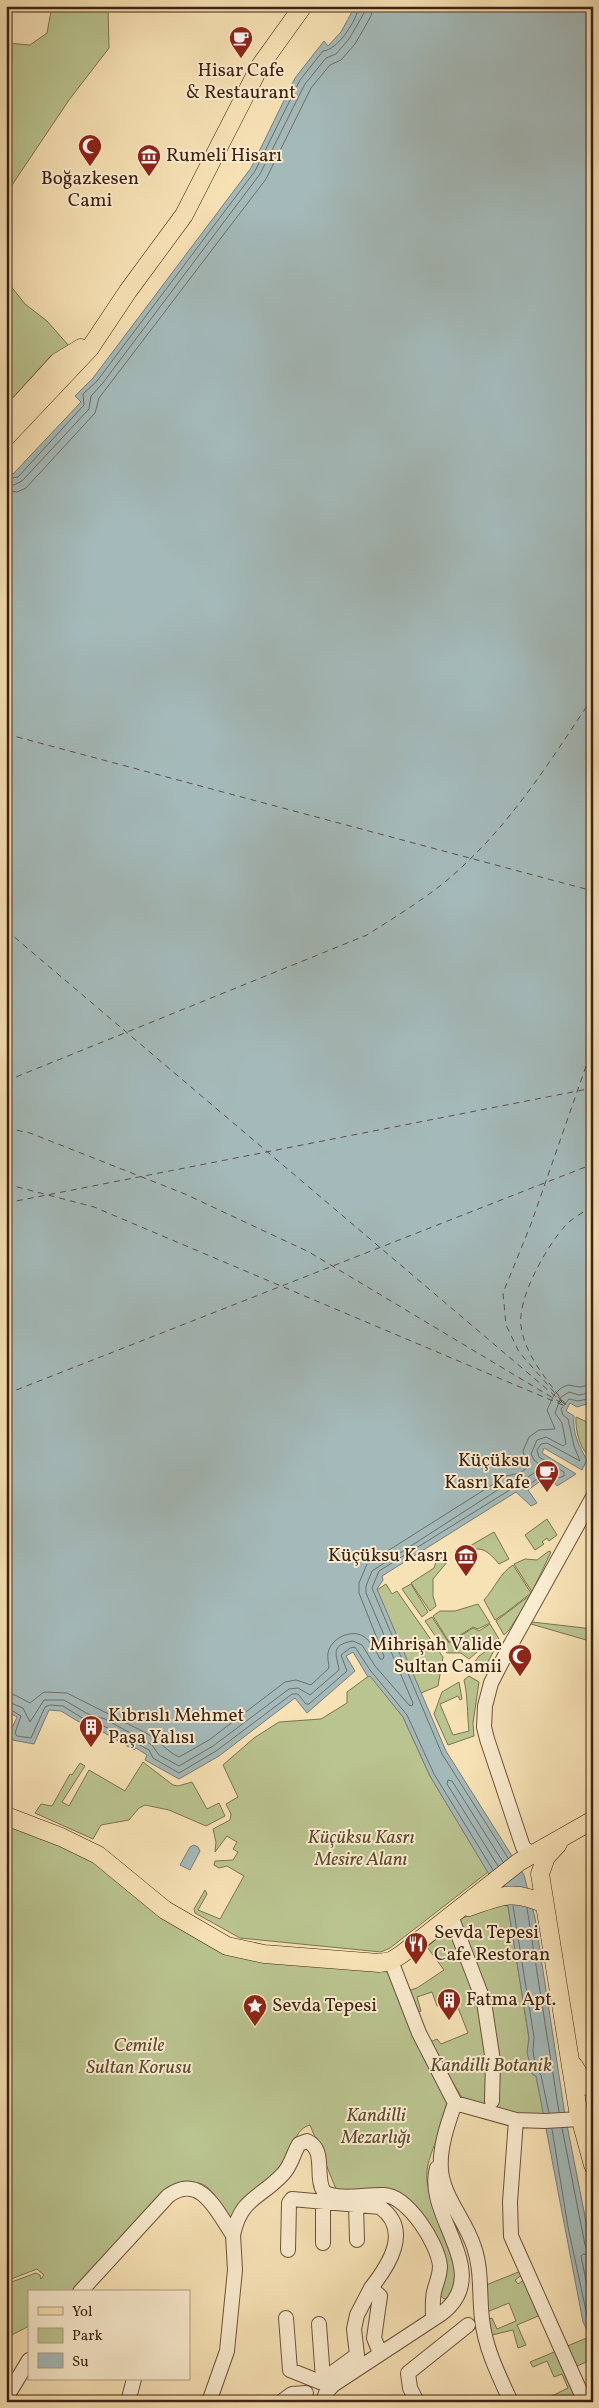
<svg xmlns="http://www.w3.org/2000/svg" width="599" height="2408" viewBox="0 0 599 2408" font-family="Vollkorn,serif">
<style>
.green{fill:#bac490;stroke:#7c7352}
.water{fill:#a4baba;stroke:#7b7d77}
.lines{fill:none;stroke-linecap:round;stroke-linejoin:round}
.shore{stroke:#706e66;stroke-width:1}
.ferry{stroke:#5c5045;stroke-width:1;stroke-dasharray:6 5;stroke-linecap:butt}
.minor-casing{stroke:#6c523c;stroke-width:16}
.major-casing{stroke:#3d2213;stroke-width:19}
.minor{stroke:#faeccf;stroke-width:14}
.major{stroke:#f7e2b5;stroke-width:18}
.labels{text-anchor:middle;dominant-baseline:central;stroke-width:4;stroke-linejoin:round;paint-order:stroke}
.poi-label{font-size:19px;fill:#3d2213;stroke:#faeccf;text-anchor:start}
.park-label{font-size:19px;font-style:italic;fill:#5c4a32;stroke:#faeccf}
</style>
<rect width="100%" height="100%" fill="#f7e2b5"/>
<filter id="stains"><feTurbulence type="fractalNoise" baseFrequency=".004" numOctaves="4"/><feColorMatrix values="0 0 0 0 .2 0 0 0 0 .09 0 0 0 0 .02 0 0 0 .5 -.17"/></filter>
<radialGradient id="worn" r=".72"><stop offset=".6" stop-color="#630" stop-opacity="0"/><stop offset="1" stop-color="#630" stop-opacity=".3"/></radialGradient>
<!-- green -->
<path class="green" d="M52 6H108L109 48 69 100 6 194V43L30 45 47 33Z
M6 280 25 304 47 321 69 346 6 409Z
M576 1417 585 1421 593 1429V1459C580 1452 575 1430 576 1417Z
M547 1519 557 1535 549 1541 547 1538 542 1542 544 1544 535 1550 525 1535Z
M494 1532 509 1559 499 1564C484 1546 479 1546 459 1555L455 1550 463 1545 468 1547Z
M549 1551 551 1552 532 1592 514 1564 525 1559 537 1560Z
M445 1555 448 1561 433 1579V1596L436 1606 430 1611 411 1583 434 1568 436 1562Z
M513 1565 531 1593C519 1602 508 1612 495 1620L484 1600C495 1588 500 1573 513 1565Z
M386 1584 392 1594 397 1591 443 1657 438 1686 421 1693 377 1590Z
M411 1584 428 1612 422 1617 402 1589Z
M533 1593 509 1630 504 1635 496 1621Z
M478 1604 490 1623 478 1629 473 1627 449 1642 433 1616 440 1611H455Z
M432 1617 449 1643 473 1628 479 1631 490 1624 499 1639 484 1646 469 1659 461 1653H447L425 1621Z
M532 1622 593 1629V1642L531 1624Z
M498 1643 482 1673 471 1667 479 1656Z
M370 1675 403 1717 430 1776 488 1872 390 1948 381 1952 240 1938 195 1913 194 1909 205 1890 207 1894 198 1910 220 1919 244 1876 227 1866 219 1868 214 1865 215 1861 233 1860 238 1852 233 1849 237 1842 227 1836 215 1852 216 1842 213 1829 230 1820 231 1814 226 1804 238 1797 223 1765 254 1738 279 1722 321 1719 347 1703V1692Z
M469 1676 479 1682 473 1723 474 1736 448 1745 434 1714 442 1692 459 1682 462 1699 460 1700 458 1696 440 1704 453 1735 469 1731C467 1713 468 1697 464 1680Z
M143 1762 173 1785 178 1786 192 1782 207 1809 219 1803 225 1816 206 1826 169 1810 145 1805 139 1808 129 1820 101 1825 93 1839 35 1813 41 1804 52 1806 70 1774 72 1775 80 1763 85 1766 62 1802 69 1806 89 1770 125 1791Z
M6 1822 82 1854 185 1930 360 1970 388 1972 392 1975 447 2097C450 2126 424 2152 427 2181 428 2191 434 2201 438 2210 447 2231 457 2256 456 2279 456 2285 451 2292 449 2297L444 2299 439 2294 445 2266 387 2189 379 2188 338 2194 310 2125C290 2131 295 2156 283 2169 265 2187 231 2198 231 2226 214 2194 210 2171 169 2188L72 2292H29V2326L8 2337 6 2333V2284L36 2273 40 2275 41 2279 44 2275 37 2269 6 2281Z
M500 1904 508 1906 529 2038 528 2052 536 2076 545 2118H534L463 2099 428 2043 437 2039 441 2044 468 2033 455 2000 437 2006 432 1992 417 1997 421 2011 415 2013 407 1991 417 1988 444 1970 427 1947 460 1919Z
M521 2271 523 2274 515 2280 518 2284 525 2279 543 2314 517 2325 526 2345 518 2348 513 2330 492 2335 491 2332 488 2333 486 2320 492 2318 497 2329 516 2321 509 2303 487 2312 486 2285Z
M589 2337 593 2344V2359L575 2367 565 2347Z
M559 2350 582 2402 547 2401 551 2399 550 2397 568 2388 562 2374 554 2377 547 2361 533 2367 530 2362Z"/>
<!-- water -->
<path class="water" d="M355 6H593V1402L577 1407 570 1403 566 1411 574 1416C572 1432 579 1446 587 1460L582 1470 544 1448 542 1453 576 1474 557 1486 549 1475 528 1490 537 1503 531 1506 516 1492 382 1576 383 1580 377 1589 446 1751 524 1875 535 1918 565 2115 593 2257V2342L583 2322 536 2076 532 2074 527 2052 529 2038 508 1906 430 1776 403 1717 370 1676 368 1677 353 1652 346 1656 355 1671 307 1713 295 1698 219 1756 179 1779 145 1760 147 1755 136 1748 134 1750 91 1725 89 1728 61 1711 49 1710 34 1744 7 1739 17 1717 6 1711V471L8 469 13 474 81 402 75 396 93 378 251 168 295 78 324 41 328 46 341 32Z
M194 1845 198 1847 200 1851 190 1870 180 1865 190 1847Z"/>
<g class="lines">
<!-- shore -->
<path class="shore" d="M6 474 12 478 18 477 84 405 83 394 97 381 255 171 300 80 323 51C338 50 357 20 359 6
M6 483 14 485 22 481 89 409 91 396 102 384 260 174 305 84 326 58 336 54 349 39 364 13 365 6
M6 491 17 492 26 488 95 413 99 398 266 179 311 88 330 65 341 60 355 44 371 16 373 6
M6 1694 15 1695 30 1703 44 1692 67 1693 146 1733C159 1740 166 1751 179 1757L209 1740 285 1682 296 1680 311 1685 329 1668C329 1663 327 1658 328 1653 331 1638 351 1629 363 1636 371 1641 376 1651 380 1659H383L384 1656 359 1593V1583L367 1564 506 1476 520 1473 527 1468 523 1451 529 1437 539 1430 555 1429 547 1410 554 1395 561 1388 568 1385 580 1387 593 1384
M6 1701 23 1708 30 1722 44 1700H64L88 1714 105 1719 152 1745 159 1755 179 1766 213 1746 289 1689 298 1688 310 1695 339 1670C337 1655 329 1645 353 1641L362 1645 375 1666 409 1705 412 1706 413 1703 366 1593V1586L372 1571 510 1482 522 1481 540 1469V1465L534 1460 531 1454 537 1440 546 1437 563 1446 566 1444 562 1423 555 1413 561 1397 569 1392 579 1395 593 1392
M6 1707 21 1716 15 1733 17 1736 31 1738 45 1707 50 1705 63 1706 87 1721 102 1725 149 1750 153 1758 179 1773 216 1751 292 1694H298L306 1704H309L347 1671 341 1655 350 1648 355 1647 370 1670 407 1715 434 1774 493 1870
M508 1858 442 1754 372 1588 379 1571 513 1488 523 1489 548 1471 553 1472 558 1478 564 1476V1472L539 1457 537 1450 541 1444 547 1443 580 1461 574 1446 568 1419 563 1415 561 1409 569 1399 578 1401 593 1398
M498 1866 447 1784 448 1780 452 1781 503 1862
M513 1906 534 2037 533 2051 536 2069 541 2075 549 2113
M527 1908 559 2112
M562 2128 585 2245 588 2249 593 2250
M552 2129 568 2227 588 2320 593 2331
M593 2256 583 2254 581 2256 593 2314"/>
<!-- ferry -->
<path class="ferry" d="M6 734 593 891
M6 930 568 1407
M6 1081 367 935C401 913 437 892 466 863 517 815 554 755 593 697
M6 1128 30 1133 185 1194 309 1252 563 1404
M6 1184 94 1207 565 1406
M6 1203 593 1088
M6 1394 593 1164
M562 1401 519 1352 506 1325 503 1293 531 1224 593 1046
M566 1405C548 1381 525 1356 521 1326 517 1298 547 1246 565 1226 572 1218 584 1212 593 1206"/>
<!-- minor casing -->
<g class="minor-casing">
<path id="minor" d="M532 1854 523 1847 487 1739 484 1727 485 1706 491 1683 510 1646 593 1497
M451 1916 484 2002 493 2061 492 2101
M391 1961 419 2033 455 2103C448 2123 439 2148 441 2170 443 2197 466 2221 474 2247 482 2270 479 2294 482 2319 485 2348 499 2376 511 2402
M455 2103 516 2120 545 2121 580 2119
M516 2120 510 2202 511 2236 585 2402
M356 2204 357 2240
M323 2243V2202
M288 2250 289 2203 292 2199 380 2207C412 2230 389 2265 371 2288
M80 2292 168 2196C201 2172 217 2212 233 2235 241 2197 260 2199 283 2174 291 2166 293 2154 299 2144L307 2141C327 2150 314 2177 324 2192 340 2201 366 2194 384 2195 408 2196 438 2244 440 2266 440 2276 436 2283 434 2292 432 2301 433 2310 433 2319
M286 2318 290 2370 320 2382 357 2355 354 2329 357 2315 371 2288 380 2296 374 2338 380 2353
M319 2324 323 2379
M6 2398 29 2360
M128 2402 134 2379
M209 2402 227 2351 235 2270 233 2235
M281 2402 292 2394 306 2393
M323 2402 326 2393 333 2385 441 2314C496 2273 423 2216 437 2168
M417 2402 410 2388 408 2373 468 2325"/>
</g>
<!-- major casing -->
<g class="major-casing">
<path id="major" d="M6 419 58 362 81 348
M6 437 90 348 128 291 184 215 260 66 303 6
M6 1816 61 1837 98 1855 165 1910 227 1946 264 1954 379 1963 391 1961 402 1954 519 1862 593 1820
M558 1844 546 1857 540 1874 578 2110 593 2165
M469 1907C500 1896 514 1889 544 1904
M574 2066 584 2083 593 2089"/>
</g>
<!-- minor -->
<use href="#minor" class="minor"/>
<!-- major -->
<use href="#major" class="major"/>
</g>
<!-- icons -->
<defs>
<g id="cafe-pin" transform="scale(1.25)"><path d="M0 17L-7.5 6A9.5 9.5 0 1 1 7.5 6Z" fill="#8f2418" stroke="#faeccf"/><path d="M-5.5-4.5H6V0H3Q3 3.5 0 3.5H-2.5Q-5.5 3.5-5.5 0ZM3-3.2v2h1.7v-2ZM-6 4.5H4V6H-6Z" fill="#fff"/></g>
<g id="mosque-pin" transform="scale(1.25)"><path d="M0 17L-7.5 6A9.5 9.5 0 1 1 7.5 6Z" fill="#8f2418" stroke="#faeccf"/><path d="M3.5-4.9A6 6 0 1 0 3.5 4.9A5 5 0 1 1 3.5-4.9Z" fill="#fff"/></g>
<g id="museum-pin" transform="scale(1.25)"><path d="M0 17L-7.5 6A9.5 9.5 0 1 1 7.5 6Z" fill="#8f2418" stroke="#faeccf"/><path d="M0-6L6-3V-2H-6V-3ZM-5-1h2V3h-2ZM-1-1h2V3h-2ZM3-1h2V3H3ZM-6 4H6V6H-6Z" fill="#fff"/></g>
<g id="building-pin" transform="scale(1.25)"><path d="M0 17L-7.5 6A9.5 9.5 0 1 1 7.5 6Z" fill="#8f2418" stroke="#faeccf"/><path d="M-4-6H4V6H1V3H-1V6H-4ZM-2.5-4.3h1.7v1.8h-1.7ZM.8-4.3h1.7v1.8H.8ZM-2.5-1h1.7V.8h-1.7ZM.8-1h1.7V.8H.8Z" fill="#fff"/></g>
<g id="restaurant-pin" transform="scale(1.25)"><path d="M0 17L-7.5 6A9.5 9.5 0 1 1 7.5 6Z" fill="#8f2418" stroke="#faeccf"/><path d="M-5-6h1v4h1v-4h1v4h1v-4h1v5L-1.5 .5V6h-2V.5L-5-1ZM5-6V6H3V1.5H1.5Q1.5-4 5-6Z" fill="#fff"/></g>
<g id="sight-pin" transform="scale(1.25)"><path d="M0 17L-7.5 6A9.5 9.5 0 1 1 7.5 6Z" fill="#8f2418" stroke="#faeccf"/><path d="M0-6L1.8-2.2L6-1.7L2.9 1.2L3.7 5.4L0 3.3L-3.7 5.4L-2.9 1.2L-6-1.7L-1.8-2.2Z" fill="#fff"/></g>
</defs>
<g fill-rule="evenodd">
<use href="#cafe-pin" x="241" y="38"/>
<use href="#mosque-pin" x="90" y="146"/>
<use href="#museum-pin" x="149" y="156"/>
<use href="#cafe-pin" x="547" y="1472"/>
<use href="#museum-pin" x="466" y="1556"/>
<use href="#mosque-pin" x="520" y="1656"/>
<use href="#building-pin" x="91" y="1727"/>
<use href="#restaurant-pin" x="416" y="1944"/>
<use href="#building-pin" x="449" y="2000"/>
<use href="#sight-pin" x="255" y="2006"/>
</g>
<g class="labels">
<!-- poi labels -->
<g class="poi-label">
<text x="241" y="71" text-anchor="middle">Hisar Cafe<tspan x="241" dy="22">&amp; Restaurant</tspan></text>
<text x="166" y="156">Rumeli Hisarı</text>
<text x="90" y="179" text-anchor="middle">Boğazkesen<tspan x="90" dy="22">Cami</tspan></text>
<text x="530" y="1461" text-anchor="end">Küçüksu<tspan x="530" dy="22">Kasrı Kafe</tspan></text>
<text x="448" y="1556" text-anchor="end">Küçüksu Kasrı</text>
<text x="502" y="1645" text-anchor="end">Mihrişah Valide<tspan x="502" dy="22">Sultan Camii</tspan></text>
<text x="108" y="1716">Kıbrıslı Mehmet<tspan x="108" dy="22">Paşa Yalısı</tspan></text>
<text x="434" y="1933">Sevda Tepesi<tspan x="434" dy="22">Cafe Restoran</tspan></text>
<text x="466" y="2000">Fatma Apt.</text>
<text x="272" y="2006">Sevda Tepesi</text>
</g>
<!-- park labels -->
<g class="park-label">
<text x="361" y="1838">Küçüksu Kasrı<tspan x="361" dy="22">Mesire Alanı</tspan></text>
<text x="139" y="2046">Cemile<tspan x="139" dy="22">Sultan Korusu</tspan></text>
<text x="491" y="2066">Kandilli Botanik</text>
<text x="376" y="2116">Kandilli<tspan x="376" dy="22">Mezarlığı</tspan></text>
</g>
</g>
<!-- margin -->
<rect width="599" height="2408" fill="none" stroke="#f7e2b5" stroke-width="25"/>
<rect x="8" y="8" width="584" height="2393" fill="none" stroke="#3d2213" stroke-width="2.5"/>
<rect x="12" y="12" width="574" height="2383" fill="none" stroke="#3d2213"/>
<!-- legend -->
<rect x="28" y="2290" width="162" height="90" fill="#faeccf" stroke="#ae9b84"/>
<rect x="38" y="2307" width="25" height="8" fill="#f7e2b5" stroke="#ae9b84"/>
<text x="72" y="2316" font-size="15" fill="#3d2213">Yol</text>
<rect x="38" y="2328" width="25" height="15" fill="#bac490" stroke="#ae9b84"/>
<text x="72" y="2340" font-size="15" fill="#3d2213">Park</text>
<rect x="38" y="2353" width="25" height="15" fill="#a4baba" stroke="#ae9b84"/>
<text x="72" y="2366" font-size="15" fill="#3d2213">Su</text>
<rect width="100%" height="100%" filter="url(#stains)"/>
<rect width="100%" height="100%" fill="url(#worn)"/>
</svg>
